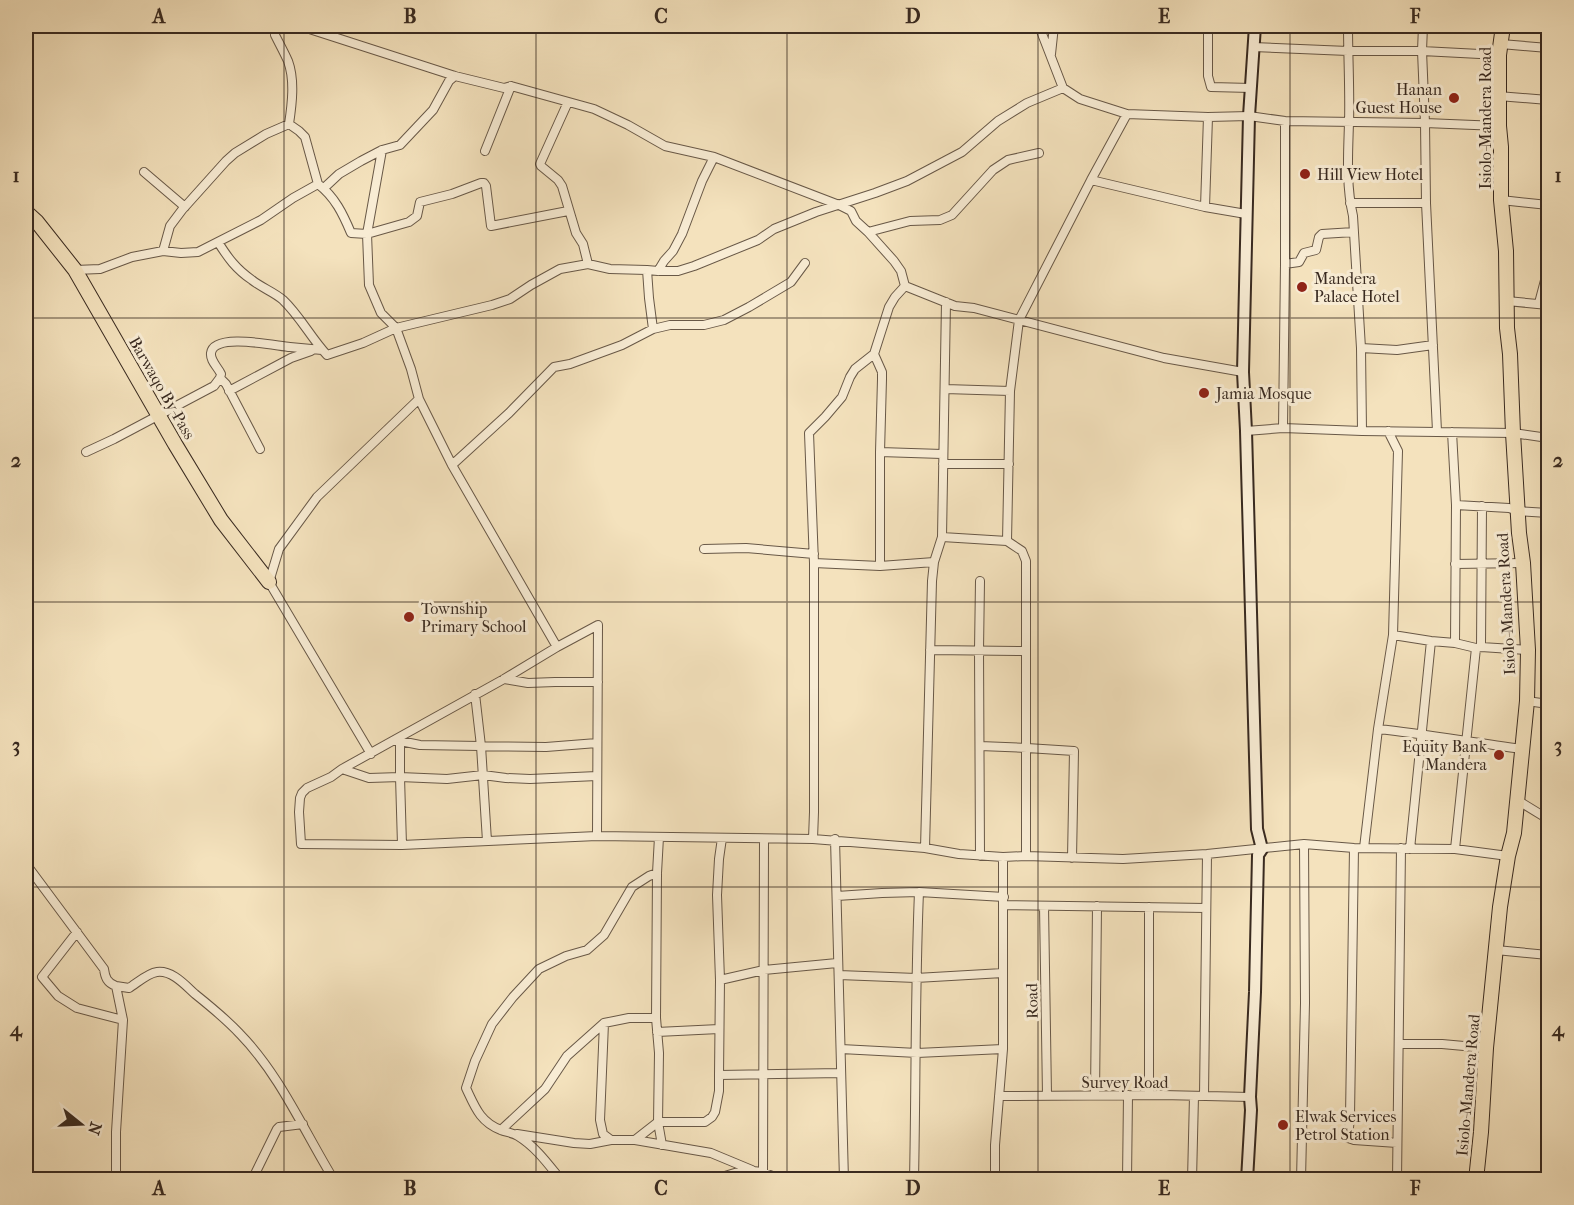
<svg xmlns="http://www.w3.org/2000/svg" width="1574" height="1205" viewBox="0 0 1574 1205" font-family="'IM FELL French Canon',serif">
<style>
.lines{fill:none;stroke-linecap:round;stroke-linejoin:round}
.street-casing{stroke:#685847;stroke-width:10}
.secondary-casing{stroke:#392a20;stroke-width:14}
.highway-casing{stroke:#392a20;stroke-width:16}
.street{stroke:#f8ecd4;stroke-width:8}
.secondary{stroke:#f8ecd4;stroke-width:10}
.highway{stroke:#f4e2bd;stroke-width:14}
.grid{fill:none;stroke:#392a20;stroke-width:1.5;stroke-opacity:0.55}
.poi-dot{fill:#8f2418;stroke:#f8ecd4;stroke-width:2}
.labels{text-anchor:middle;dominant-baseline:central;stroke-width:6;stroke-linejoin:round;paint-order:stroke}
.poi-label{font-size:16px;fill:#392a20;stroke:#f8ecd4;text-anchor:start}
.street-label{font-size:16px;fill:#392a20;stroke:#f8ecd4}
.neatline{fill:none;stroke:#392a20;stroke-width:2}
.grid-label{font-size:20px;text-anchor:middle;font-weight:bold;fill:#392a20}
</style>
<rect width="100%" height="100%" fill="#f4e2bd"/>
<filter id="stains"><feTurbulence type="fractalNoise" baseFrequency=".00333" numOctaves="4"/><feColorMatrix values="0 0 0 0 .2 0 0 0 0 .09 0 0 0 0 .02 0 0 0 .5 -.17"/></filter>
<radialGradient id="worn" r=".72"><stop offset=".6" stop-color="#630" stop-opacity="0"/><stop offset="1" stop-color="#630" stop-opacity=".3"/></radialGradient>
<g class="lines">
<!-- street casing -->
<g class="street-casing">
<path id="street" d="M300 26 455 76 504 88 511 86 594 109 628 125 665 146 714 157 839 205 851 211 856 221 868 232 894 261 901 271 905 286 955 306 974 308 1164 358 1243 372
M1039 26 1063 88 1080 99 1127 114 1208 117 1249 116 1285 121 1425 123 1499 126
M1208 26V76L1211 87 1251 88
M1348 26C1348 58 1350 91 1349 123 1348 155 1346 185 1353 216L1361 348 1362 431
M1423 26 1422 51 1425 123 1426 203 1437 431
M275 35C279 43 284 52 288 61 295 80 292 104 289 124L299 131 305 137 318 184C335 197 343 214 351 233L367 234 409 222 417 216 420 202 452 194 481 183H484L486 186 491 226 568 211
M1501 44 1548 48
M1253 47 1348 51H1422L1499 55
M1051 54 1054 26
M1498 96 1548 100
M568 102 540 164 541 166 558 180 562 186 576 233 583 244 588 264
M382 150 367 234 369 285 381 313 396 328 411 369 419 399 452 465 557 647
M485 151 511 86
M144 172 185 207
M1091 180 1205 207 1246 214
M324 188 339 174 361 161 382 150 400 145 433 110 449 81 455 76
M1501 200 1548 205
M1350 203H1426
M1205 207 1208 117
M868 232 910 221 940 220 952 215 993 170 1008 160 1039 153
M218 242C228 258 236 269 252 280 262 288 274 292 283 300 300 316 311 338 327 355L363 343 396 328 492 305 510 299 531 285 560 269 588 264 610 269 647 270 658 271H678L694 266 758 240 774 229 816 212 875 193 907 181 962 152 998 121 1027 103 1063 88
M163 251 170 226 182 210 226 161 235 153 266 134 289 124
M1285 264 1299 262 1304 253 1316 250 1319 237 1322 234 1354 232
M75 270 100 269 132 257 163 251 181 253 198 252 261 220 293 198 318 184
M647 270 649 298 653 329
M658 271 664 261 673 251 682 234 702 181 714 157
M1507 301 1548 305
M1539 303 1548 269
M1361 348 1397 350 1433 345
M874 354 882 372V379L880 452V566
M220 378 226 384 260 449
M945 389 1010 391
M229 391 291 358 311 351
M1283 428 1285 264V121
M1246 431 1283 428 1362 431 1513 433 1548 438
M1452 432 1456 505 1455 643
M86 452 114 439 214 386 220 378 221 374C218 367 210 361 211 353 214 332 276 346 290 347 301 348 312 349 322 350
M880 452 942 454
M943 464H1009
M452 465 509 413 554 367 570 364 622 345 653 329 670 325H704L724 320 749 307 791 282 805 263
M1456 505 1509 508 1518 511 1548 513
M942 537 1007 541 1022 551 1026 561V856
M1007 541 1010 391 1019 320 1091 180 1127 114
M704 549 746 548 814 554
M814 563 880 566 934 562
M1455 564 1523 563
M980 581 979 650 980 856
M1393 635 1431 641 1455 643 1476 648 1481 647 1528 650
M1481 647 1482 506
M930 650 1025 651
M504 679 528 683 555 682H598
M475 694 481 746 487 841
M1527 701 1548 704
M1378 729C1427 734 1474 743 1522 749
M394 741H400L420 745 546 747 597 743
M400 741V777L402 845
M980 746 1027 748 1074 751 1072 858
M371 754 269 582 279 549 317 497 419 399
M342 769 369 778 400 777 447 779 483 775 506 778 530 779 597 776
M1517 800 1548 819
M597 836 598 625 557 647 504 679 342 769 331 777 307 788 302 793 300 798 299 812 301 844 402 845 597 836 813 839 925 848 959 854 1003 857 1026 856 1123 859 1207 854 1304 844 1354 848 1455 849 1508 856
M659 837 657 873 656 1018 659 1053 658 1122 662 1145
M722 838 719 859 717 895 720 980 719 1075 841 1073
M813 839 814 812V563L809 433 825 417 842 397 850 377 855 369 874 354 889 307 895 297 905 286
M835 839 844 1180
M925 848 932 581 934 562 942 537 946 302
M1354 848 1350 1117 1348 1138 1354 1140 1397 1143
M1364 848 1378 729 1393 635 1398 451 1388 431
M1410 849 1431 641
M1455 849 1476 648
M26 864 104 969C105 977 107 983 116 986L123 1020 116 1132V1180
M837 896 882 893 919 892 1004 897
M1003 905 1206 908
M1044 906 1047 1095
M1149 907V1095
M77 932 42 977 58 996 77 1008 123 1020
M1496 950 1548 955
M839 975 916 978 1003 973
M720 980 764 970 837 963
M116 986 129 988C137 983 148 973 157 972 172 970 185 985 195 994 210 1006 226 1019 240 1034 280 1075 304 1131 334 1180
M604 1023 600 1120 603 1134 611 1140H635L658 1122H705L712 1117 715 1112 719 1091V1075
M657 1032 719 1029
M1399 1044H1442L1486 1048
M841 1049 917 1053 1003 1049
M1095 1095 1097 906
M999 1096 1162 1095 1250 1097
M1204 1096 1207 854
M501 1130 545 1089 567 1056 604 1023 629 1018H656
M517 1134 574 1143 590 1144 611 1140
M635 1140 711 1153 752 1170
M763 1172 764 839
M252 1180 277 1129 279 1127 303 1124
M561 1180C548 1164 536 1147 518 1136 513 1133 506 1132 501 1130 480 1122 475 1107 466 1088L475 1061 492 1024 513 997 539 969 566 956 587 950 604 935 632 887 649 876 657 873
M713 1180C725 1176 740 1170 753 1171 763 1171 773 1176 782 1180
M914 1180C916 1084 915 988 919 892
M995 1180V1145L1003 1049V857
M1127 1180 1128 1095
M1192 1180 1194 1096
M1301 1180 1305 1003 1304 844
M1397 1180 1401 848"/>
</g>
<!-- secondary casing -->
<g class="secondary-casing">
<path id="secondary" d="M1247 1180 1251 1110 1250 1097 1255 992 1258 855 1262 849 1257 829 1246 431 1243 372 1249 116 1255 26"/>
</g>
<!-- highway casing -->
<g class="highway-casing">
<path id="highway" d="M26 212 37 222 75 270 175 444 221 520 269 582
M1476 1180 1481 1132 1486 1048 1500 907 1508 856 1514 833 1527 701 1528 650 1523 563 1519 533 1513 433 1510 354 1507 328 1506 251 1501 200V147L1499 126V55L1503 26"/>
</g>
<!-- street -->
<use href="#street" class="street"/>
<!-- secondary -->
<use href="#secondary" class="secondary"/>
<!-- highway -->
<use href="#highway" class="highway"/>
</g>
<!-- grid -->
<path class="grid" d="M284 26V1180M536 26V1180M787 26V1180M1038 26V1180M1290 26V1180M26 318H1548M26 602H1548M26 887H1548"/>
<!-- markers -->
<g class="poi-dot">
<circle cx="1454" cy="98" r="6"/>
<circle cx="1305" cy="174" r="6"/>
<circle cx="1302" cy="287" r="6"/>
<circle cx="1204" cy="393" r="6"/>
<circle cx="409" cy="617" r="6"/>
<circle cx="1499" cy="755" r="6"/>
<circle cx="1283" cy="1125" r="6"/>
</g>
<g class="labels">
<!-- poi labels -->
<g class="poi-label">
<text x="1442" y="89" text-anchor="end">Hanan<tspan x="1442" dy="18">Guest House</tspan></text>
<text x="1317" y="174">Hill View Hotel</text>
<text x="1314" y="278">Mandera<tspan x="1314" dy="18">Palace Hotel</tspan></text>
<text x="1216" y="393">Jamia Mosque</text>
<text x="421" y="608">Township<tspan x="421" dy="18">Primary School</tspan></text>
<text x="1487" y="746" text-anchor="end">Equity Bank<tspan x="1487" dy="18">Mandera</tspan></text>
<text x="1295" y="1116">Elwak Services<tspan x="1295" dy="18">Petrol Station</tspan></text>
</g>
<!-- street labels -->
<g class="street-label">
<text transform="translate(1485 118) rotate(-90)">Isiolo-Mandera Road</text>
<text transform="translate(162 388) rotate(60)">Barwaqo By-Pass</text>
<text transform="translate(1506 604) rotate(-93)">Isiolo-Mandera Road</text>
<text transform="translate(1032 1001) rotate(-91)">Road</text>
<text x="1125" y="1082">Survey Road</text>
<text transform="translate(1468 1085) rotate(-85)">Isiolo-Mandera Road</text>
</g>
</g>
<!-- margin -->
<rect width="1574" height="1205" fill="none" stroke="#f4e2bd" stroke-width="66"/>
<!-- north arrow -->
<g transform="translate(81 1124) rotate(108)" stroke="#f8ecd4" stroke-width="4.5" paint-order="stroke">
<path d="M0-4.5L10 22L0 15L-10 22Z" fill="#392a20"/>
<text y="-9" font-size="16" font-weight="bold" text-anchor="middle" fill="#392a20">N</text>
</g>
<rect x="33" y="33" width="1508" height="1139" class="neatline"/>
<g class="grid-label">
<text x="159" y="23">A</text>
<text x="410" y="23">B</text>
<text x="661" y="23">C</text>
<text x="913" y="23">D</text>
<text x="1164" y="23">E</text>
<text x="1415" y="23">F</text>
<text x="16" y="182">1</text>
<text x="1558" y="182">1</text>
<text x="16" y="467">2</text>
<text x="1558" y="467">2</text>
<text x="16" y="752">3</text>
<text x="1558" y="752">3</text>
<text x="16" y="1036">4</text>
<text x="1558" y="1036">4</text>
<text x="159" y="1195">A</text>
<text x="410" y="1195">B</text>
<text x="661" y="1195">C</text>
<text x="913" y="1195">D</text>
<text x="1164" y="1195">E</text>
<text x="1415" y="1195">F</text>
</g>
<rect width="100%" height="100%" filter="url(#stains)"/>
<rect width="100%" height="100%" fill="url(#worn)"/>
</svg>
